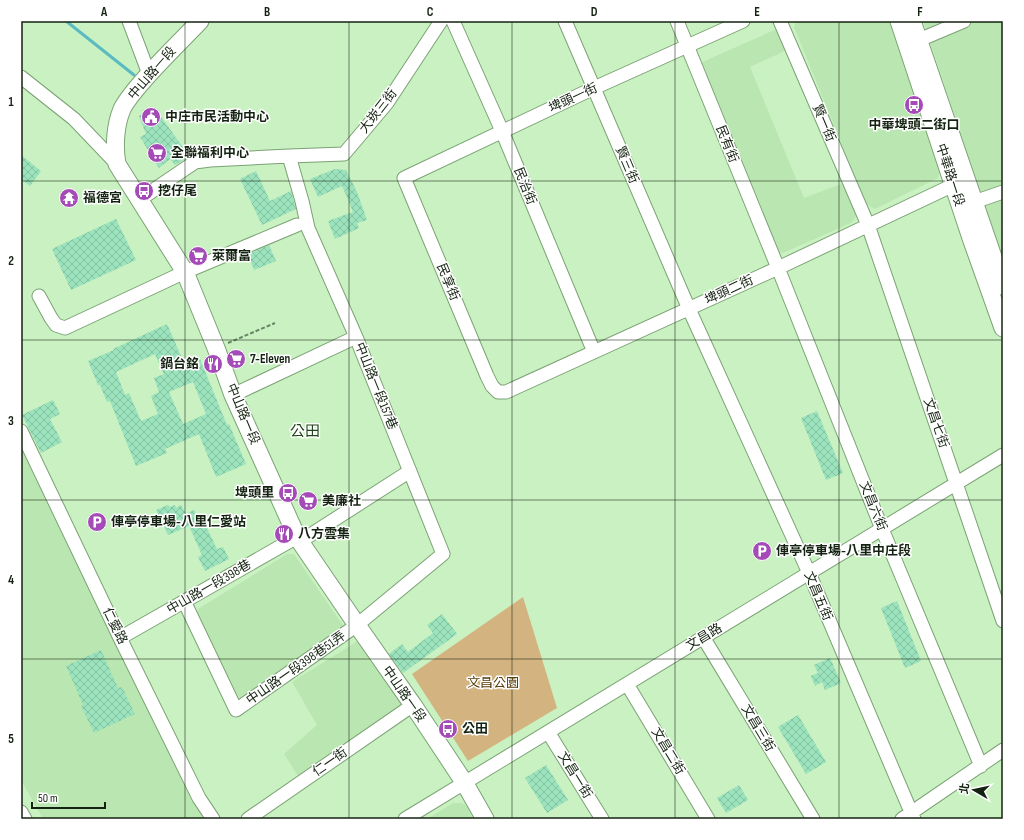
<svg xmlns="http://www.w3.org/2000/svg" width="1024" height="840" viewBox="0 0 1024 840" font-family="'Sofia Sans Condensed','Noto Sans TC',sans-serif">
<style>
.built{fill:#bae7b1}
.park{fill:#d3b480}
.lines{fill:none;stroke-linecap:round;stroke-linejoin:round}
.stream{stroke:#5bbbc1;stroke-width:3}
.building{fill:url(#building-cross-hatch);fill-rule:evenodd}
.minor-casing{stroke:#7ca275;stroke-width:15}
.major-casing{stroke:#7ca275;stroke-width:19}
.path{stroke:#698464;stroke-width:2;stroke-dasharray:4 2;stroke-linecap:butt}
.minor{stroke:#fff;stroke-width:13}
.major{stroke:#fff;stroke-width:17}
.grid{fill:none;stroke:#142311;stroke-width:1;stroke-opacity:0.55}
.labels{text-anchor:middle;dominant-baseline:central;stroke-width:3;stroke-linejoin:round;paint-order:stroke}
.street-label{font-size:13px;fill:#142311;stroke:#fff}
.poi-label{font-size:13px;font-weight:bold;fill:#142311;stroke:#fff;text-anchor:start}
.park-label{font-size:13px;fill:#573e0b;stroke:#fff}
.quarter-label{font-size:15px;fill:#22441b;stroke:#fff}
.neatline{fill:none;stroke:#142311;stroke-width:1.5}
.grid-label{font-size:13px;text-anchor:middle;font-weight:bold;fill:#142311}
</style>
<defs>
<pattern id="building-cross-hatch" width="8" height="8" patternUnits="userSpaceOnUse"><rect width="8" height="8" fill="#9be3bc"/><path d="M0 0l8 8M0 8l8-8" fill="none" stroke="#85c2a1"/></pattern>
</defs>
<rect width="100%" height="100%" fill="#c9f1c1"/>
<!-- built -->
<path class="built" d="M796 21H890L941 168 938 178 875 209 866 204 794 27Z
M923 21H1003V260Z
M779 28 789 49 750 67 804 198 844 183 856 211 855 218 851 223 783 253 779 252 776 250 700 63Z
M21 448 194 802 204 819H43L21 780Z
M287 554H294L344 627 241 699 235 692 198 614V609Z
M361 639 401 703 400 711 301 781 284 754 317 725 292 682Z
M453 803H461L466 805 473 819H427Z"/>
<!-- park -->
<path class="park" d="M523 597 557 708 468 761 412 674Z"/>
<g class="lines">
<!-- stream -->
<path class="stream" d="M66 21 134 75"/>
</g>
<!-- building -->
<path class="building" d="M154 107 185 150 180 152 185 159 175 165 170 159 159 168 140 137 146 134 139 116Z
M21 155 41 171 30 186 21 179Z
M335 169 346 170 357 192 367 220 357 223 359 228 335 239 328 221 353 212 346 195 342 186 318 197 310 179Z
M256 171 270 201 291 191 296 209 262 225 240 179Z
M116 219 136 260 71 290 52 249Z
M269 245 276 261 254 270 248 254Z
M167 324 185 365 200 359 227 425 229 424 246 464 216 477 199 434 165 449 167 453 136 466 110 401 107 402 100 385H98L88 361 114 350 113 349ZM155 354 164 374 154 378 159 392 151 396 158 414 141 421 129 393 125 395 116 372ZM193 382 206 414 183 424 169 392Z
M53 400 60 414 50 419 62 442 41 453 22 415Z
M817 411 843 473 826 480 801 418Z
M168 505 170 507 175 505 176 508 181 505 186 514 194 510 201 524 204 522 217 549 223 547 229 559 205 571 198 557 202 555 189 526 168 535 156 510Z
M897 601 921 661 905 668 881 608Z
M442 614 457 634 403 673 389 654 402 644 408 652 433 633 427 625Z
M101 650 118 688 122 687 135 714 94 733 81 706 83 705 66 666Z
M830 658 841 683 825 690 822 682 815 686 811 676 818 673 814 665Z
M798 715 826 762 806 774 778 727Z
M546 765 568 800 547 813 525 778Z
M739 785 748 800 726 813 717 798Z"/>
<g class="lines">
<!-- minor casing -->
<g class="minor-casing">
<path id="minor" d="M129 21 149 74
M453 21 502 131 594 352
M565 21 689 309 809 573 914 819
M677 21 778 268 882 529 981 766
M743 21 594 88 404 178 487 376 492 386 498 392H506L778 268 962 181
M780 21 868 225 1003 621
M919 40 964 21
M21 77 74 119 117 164
M289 156 344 154 387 103 441 21
M139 200 195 162 210 160 289 156 302 201 308 228 356 337
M974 202 1003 192
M39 296 51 318 56 325 65 328 185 272 297 225
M21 431 120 638 199 798 213 819
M301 541 410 471
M184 601 236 710 357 625 443 554 356 337 233 395
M703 637 813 819
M120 638 297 537
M627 684 708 819
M548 732 602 819
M21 812 25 819
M248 819 413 705
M405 819 1003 455
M902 819 1003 750"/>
</g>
<!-- major casing -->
<g class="major-casing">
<path id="major" d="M200 21C181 41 160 61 142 82 135 90 127 99 122 109 115 126 114 147 117 164L185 272 216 348 233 395 297 537 357 625 413 705 464 782 485 819
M899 21 971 238 1003 328
M912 21 1003 286"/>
</g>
<!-- path -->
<path class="path" d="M228 343 275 323"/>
<!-- minor -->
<use href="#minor" class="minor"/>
<!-- major -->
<use href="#major" class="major"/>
</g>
<!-- grid -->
<path class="grid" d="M185 21V819M349 21V819M512 21V819M675 21V819M839 21V819M21 181H1003M21 340H1003M21 500H1003M21 659H1003"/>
<!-- icons -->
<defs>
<g id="bus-disc" transform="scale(1)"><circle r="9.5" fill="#a44bb7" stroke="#fff"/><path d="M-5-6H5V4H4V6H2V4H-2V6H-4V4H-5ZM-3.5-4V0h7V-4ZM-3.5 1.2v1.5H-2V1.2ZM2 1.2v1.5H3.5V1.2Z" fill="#fff"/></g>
<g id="civic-disc" transform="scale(1)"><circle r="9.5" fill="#a44bb7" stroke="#fff"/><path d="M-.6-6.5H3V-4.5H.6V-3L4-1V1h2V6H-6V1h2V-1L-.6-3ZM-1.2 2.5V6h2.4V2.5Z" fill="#fff"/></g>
<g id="supermarket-disc" transform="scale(1)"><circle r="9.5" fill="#a44bb7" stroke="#fff"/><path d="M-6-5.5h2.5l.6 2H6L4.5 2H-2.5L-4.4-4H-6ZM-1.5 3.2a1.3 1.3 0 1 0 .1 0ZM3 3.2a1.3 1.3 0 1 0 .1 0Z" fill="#fff"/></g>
<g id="temple-disc" transform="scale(1)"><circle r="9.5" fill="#a44bb7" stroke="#fff"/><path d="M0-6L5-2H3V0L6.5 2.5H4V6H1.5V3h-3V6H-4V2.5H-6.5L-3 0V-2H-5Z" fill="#fff"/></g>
<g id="restaurant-disc" transform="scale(1)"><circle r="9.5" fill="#a44bb7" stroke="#fff"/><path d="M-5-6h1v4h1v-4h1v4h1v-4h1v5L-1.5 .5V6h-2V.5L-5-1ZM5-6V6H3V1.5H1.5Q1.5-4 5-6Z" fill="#fff"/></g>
<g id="parking-disc" transform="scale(1)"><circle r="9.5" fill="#a44bb7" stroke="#fff"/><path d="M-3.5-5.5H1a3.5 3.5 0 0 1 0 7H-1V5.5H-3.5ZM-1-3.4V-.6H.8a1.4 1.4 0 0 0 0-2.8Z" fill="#fff"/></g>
</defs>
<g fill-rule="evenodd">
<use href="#bus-disc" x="914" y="105"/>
<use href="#civic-disc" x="151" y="117"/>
<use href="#supermarket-disc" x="157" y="153"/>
<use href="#bus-disc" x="144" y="191"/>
<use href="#temple-disc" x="69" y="198"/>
<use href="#supermarket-disc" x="198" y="256"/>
<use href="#supermarket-disc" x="236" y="359"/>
<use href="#restaurant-disc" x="213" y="364"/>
<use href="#bus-disc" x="288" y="493"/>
<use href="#supermarket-disc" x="308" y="501"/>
<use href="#parking-disc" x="97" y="522"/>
<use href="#restaurant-disc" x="284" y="534"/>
<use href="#parking-disc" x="762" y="551"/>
<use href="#bus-disc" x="448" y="729"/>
</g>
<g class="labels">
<!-- street labels -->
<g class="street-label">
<text transform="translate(152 73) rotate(-49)">中山路一段</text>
<text transform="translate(573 98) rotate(-25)">埤頭一街</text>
<text transform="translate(378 111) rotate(-52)">大崁三街</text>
<text transform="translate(824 123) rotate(67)">賢一街</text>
<text transform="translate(727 144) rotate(68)">民有街</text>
<text transform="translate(627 165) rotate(67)">賢三街</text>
<text transform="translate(950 175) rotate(72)">中華路一段</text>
<text transform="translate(525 186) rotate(68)">民治街</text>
<text transform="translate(448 282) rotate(67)">民享街</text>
<text transform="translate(729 290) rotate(-25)">埤頭二街</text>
<text transform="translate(376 386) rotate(68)">中山路一段157巷</text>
<text transform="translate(243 414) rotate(67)">中山路一段</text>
<text transform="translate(936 423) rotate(71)">文昌七街</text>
<text transform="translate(873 506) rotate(68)">文昌六街</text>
<text transform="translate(209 587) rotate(-30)">中山路一段398巷</text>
<text transform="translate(818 596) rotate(67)">文昌五街</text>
<text transform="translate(115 626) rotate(64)">仁愛路</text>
<text transform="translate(704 637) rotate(-31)">文昌路</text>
<text transform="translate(296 668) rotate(-35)">中山路一段398巷51弄</text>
<text transform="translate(404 694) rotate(55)">中山路一段</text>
<text transform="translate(758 728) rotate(59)">文昌三街</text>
<text transform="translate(668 751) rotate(59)">文昌二街</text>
<text transform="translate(330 762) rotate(-35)">仁一街</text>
<text transform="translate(575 775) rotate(58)">文昌一街</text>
</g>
<!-- poi labels -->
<g class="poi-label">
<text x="165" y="117">中庄市民活動中心</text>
<text x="914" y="125" text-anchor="middle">中華埤頭二街口</text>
<text x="171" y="153">全聯福利中心</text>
<text x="158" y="191">挖仔尾</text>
<text x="83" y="198">福德宮</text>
<text x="212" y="256">萊爾富</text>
<text x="250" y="359">7-Eleven</text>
<text x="199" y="364" text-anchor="end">鍋台銘</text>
<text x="274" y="493" text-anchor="end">埤頭里</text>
<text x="322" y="501">美廉社</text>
<text x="111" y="522">俥亭停車場-八里仁愛站</text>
<text x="298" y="534">八方雲集</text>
<text x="776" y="551">俥亭停車場-八里中庄段</text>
<text x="462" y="729">公田</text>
</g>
<!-- park labels -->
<g class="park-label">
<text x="493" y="683">文昌公園</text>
</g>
<!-- quarter labels -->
<g class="quarter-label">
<text x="305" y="431">公田</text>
</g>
</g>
<!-- border -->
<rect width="1024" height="840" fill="none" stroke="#ffffff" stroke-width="44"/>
<!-- north arrow -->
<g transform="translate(974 790) rotate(279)" stroke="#ffffff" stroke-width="3" paint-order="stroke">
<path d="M0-3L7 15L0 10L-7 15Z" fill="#142311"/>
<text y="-6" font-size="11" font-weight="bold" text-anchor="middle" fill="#142311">北</text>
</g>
<!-- scale -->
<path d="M32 802v6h73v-6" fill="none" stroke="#142311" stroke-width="2"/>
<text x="38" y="802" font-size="12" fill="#142311" stroke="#ffffff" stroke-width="3" paint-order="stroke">50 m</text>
<rect x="22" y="22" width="980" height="796" class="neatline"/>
<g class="grid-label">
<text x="104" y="16">A</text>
<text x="267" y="16">B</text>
<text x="430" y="16">C</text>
<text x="594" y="16">D</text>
<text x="757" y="16">E</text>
<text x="920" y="16">F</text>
<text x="11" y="106">1</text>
<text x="11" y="265">2</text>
<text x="11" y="425">3</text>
<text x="11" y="584">4</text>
<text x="11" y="743">5</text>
</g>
</svg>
